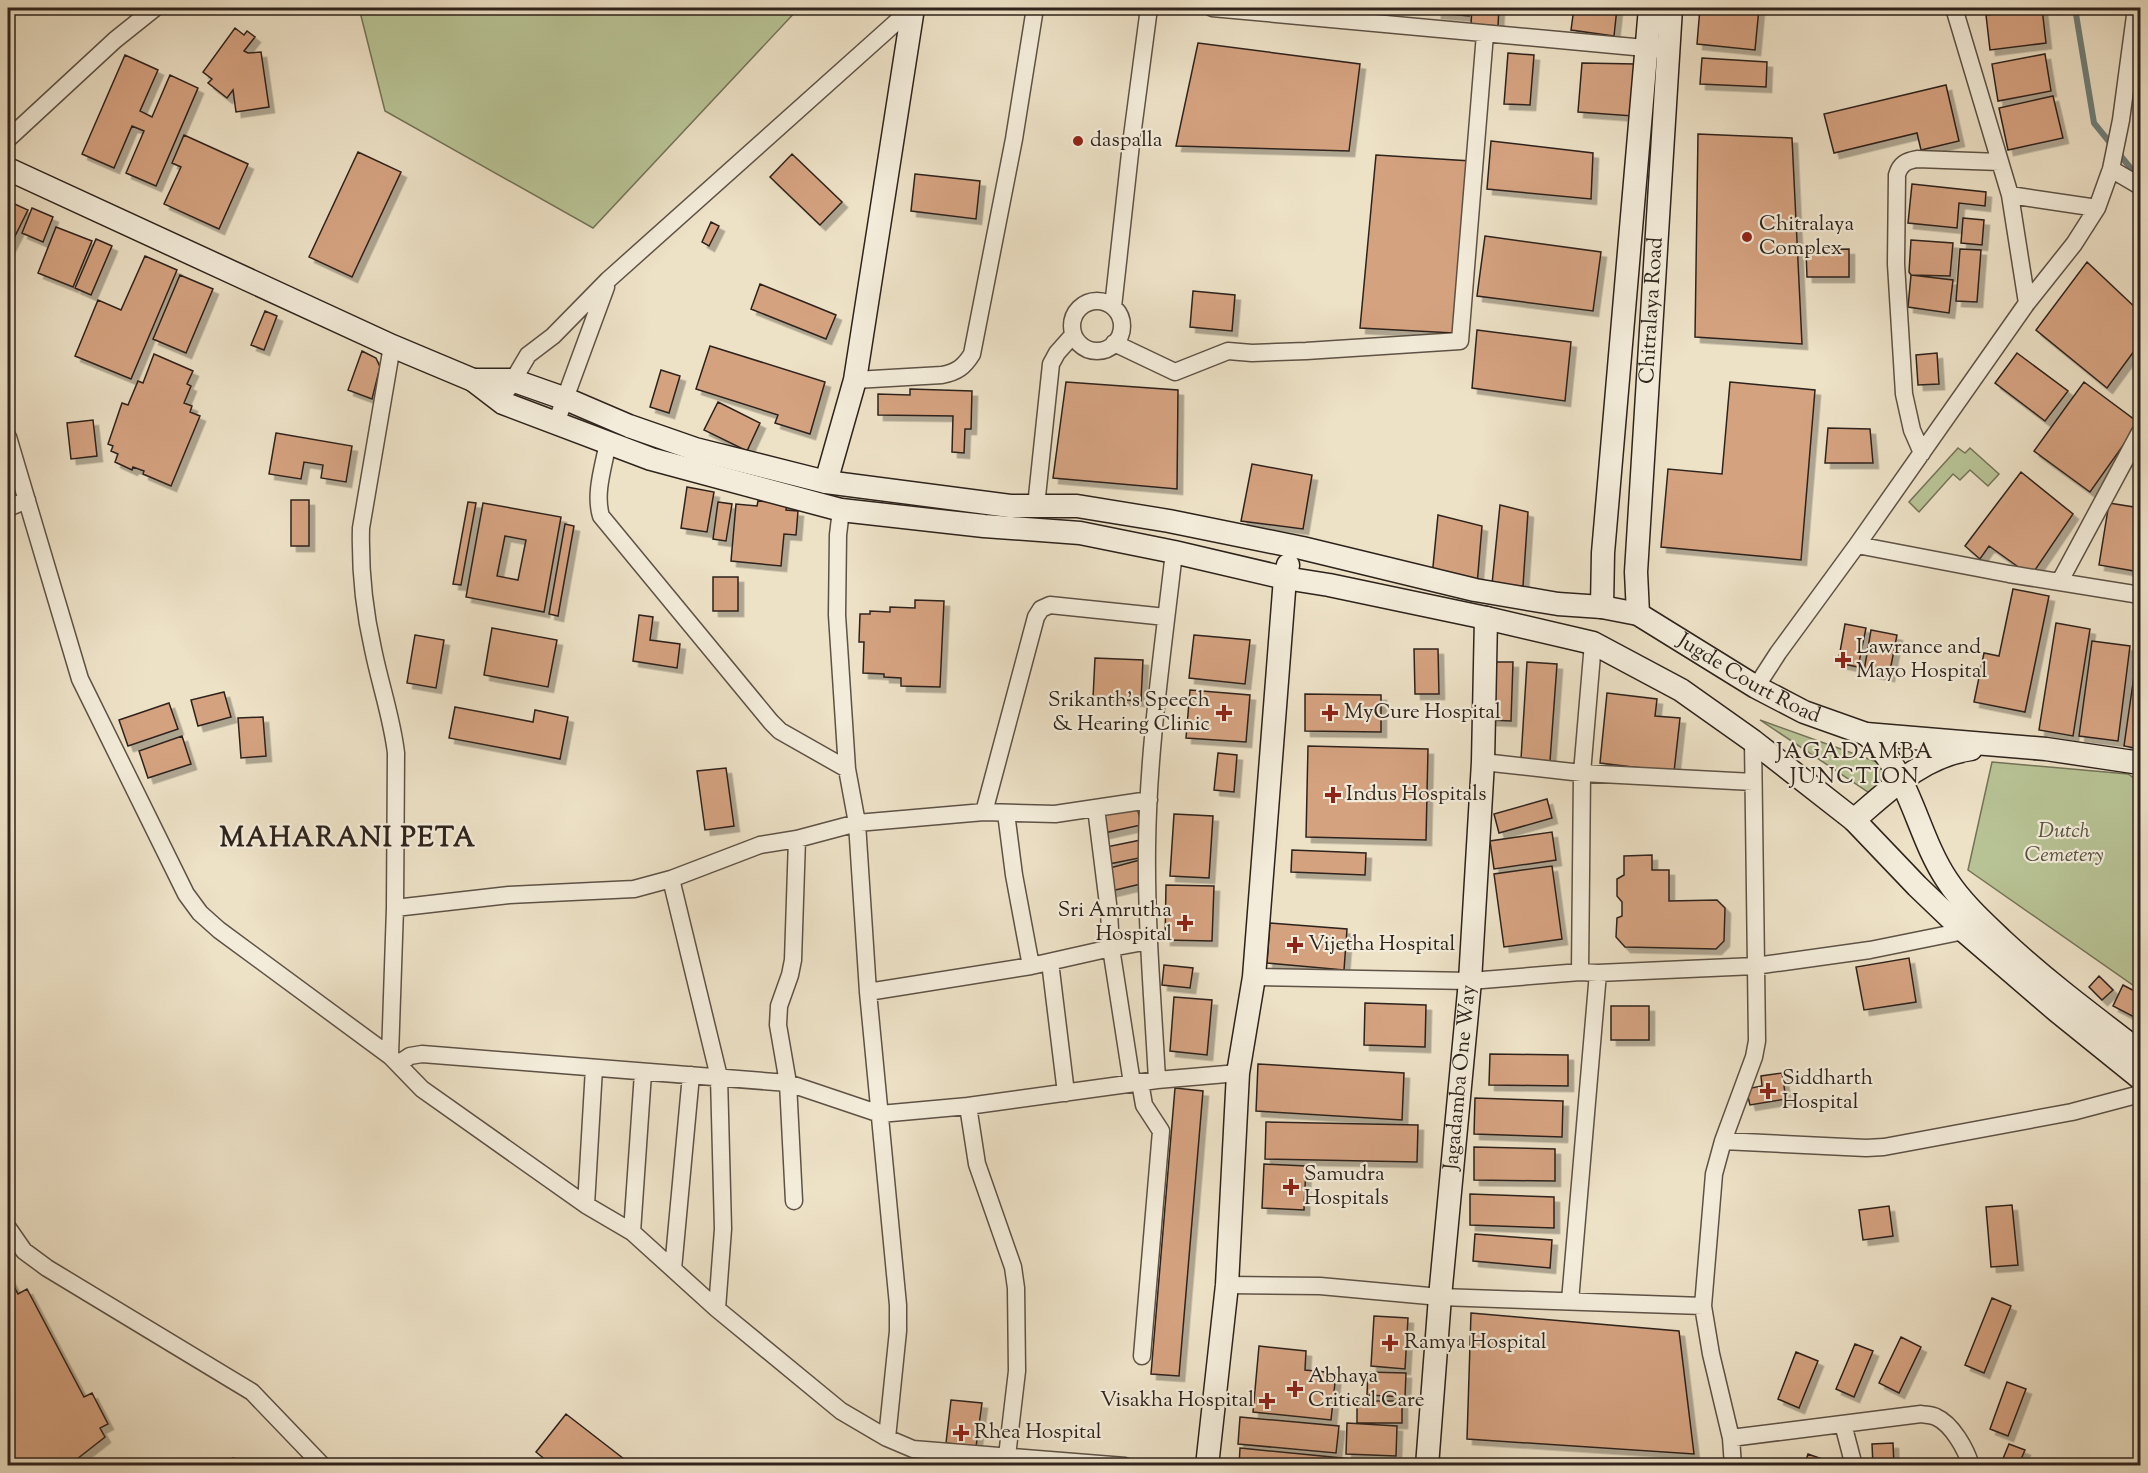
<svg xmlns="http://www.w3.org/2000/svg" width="2148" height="1473" viewBox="0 0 2148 1473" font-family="'Sorts Mill Goudy',serif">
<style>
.green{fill:#b8c395;stroke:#737358;stroke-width:1.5}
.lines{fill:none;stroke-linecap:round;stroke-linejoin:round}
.stream{stroke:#6e7f7a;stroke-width:6}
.building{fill:#d5a280;stroke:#2e231c;stroke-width:1.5;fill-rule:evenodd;filter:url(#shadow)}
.street-casing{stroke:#5e5246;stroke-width:19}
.secondary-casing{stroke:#2e231c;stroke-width:25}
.street{stroke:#f3ecda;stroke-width:16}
.secondary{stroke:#f3ecda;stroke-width:22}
.poi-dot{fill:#8f2418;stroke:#f3ecda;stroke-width:2}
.labels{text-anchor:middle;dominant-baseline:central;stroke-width:4.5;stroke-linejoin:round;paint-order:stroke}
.poi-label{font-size:21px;fill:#2e231c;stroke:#f3ecda;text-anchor:start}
.street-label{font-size:21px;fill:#2e231c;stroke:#f3ecda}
.park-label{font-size:21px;font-style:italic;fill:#575340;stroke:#f3ecda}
.neighbourhood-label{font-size:22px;letter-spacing:1.5px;fill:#2e231c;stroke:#f3ecda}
.district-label{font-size:27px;font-weight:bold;letter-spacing:1.5px;fill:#2e231c;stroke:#f3ecda}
</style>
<defs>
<filter id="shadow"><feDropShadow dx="5.5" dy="5.5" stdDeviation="0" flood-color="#0004"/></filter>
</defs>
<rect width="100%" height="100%" fill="#ede1c6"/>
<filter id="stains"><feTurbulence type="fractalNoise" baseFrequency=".00333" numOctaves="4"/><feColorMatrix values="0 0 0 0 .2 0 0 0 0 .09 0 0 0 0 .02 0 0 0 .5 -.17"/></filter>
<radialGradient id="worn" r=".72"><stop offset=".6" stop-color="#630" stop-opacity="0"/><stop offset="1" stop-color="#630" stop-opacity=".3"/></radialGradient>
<!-- green -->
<path class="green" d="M359 8H799L593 228 385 111Z
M1958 448 1965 453 1970 448 1999 474 1988 486 1970 470 1960 480 1953 474 1919 512 1909 502Z
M1760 720 1877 762 1885 770 1887 781 1871 794Z
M1992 762 2128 774 2140 782V990L1968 870Z"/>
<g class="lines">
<!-- stream -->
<path class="stream" d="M2075 8 2094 123 2133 171 2140 176"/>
</g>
<!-- building -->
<path class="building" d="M1436 8H1469V16L1436 13Z
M1472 8H1499L1498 26 1471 24Z
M1574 8H1617L1614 36 1571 30Z
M1700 8H1759L1755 50 1697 44Z
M2042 8 2046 43 1990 50 1986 15Z
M235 28 244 35 247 31 255 37 244 51 248 53 261 52 269 107 236 112 233 90 227 98 208 83 212 79 203 72Z
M1198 43 1360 64 1349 151 1176 146Z
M1508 53 1534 55 1530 105 1504 104Z
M2045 54 2051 91 1998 101 1992 64Z
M125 55 158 70 140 111 152 117 170 75 198 88 156 186 126 173 144 131 132 126 114 168 82 154Z
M1702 58 1767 62 1766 87 1700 84Z
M1582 63 1636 64 1633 116 1578 112Z
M1946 85 1959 141 1921 150 1917 133 1834 153 1824 114Z
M2053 96 2063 138 2008 150 1999 108Z
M1698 134 1792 138 1802 344 1695 337Z
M184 135 248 164 219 229 164 204 181 167 172 163Z
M1491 141 1593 153 1591 199 1487 189Z
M358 152 401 172 352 277 309 257Z
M792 154 842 202 820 225 770 177Z
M1376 155 1471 161 1454 333 1360 328Z
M915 174 980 181 976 219 911 211Z
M1912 184 1986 192 1985 206 1959 203 1957 228 1908 223Z
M8 201 28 210 8 250Z
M32 208 53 217 43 242 22 233Z
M1963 218 1984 220 1982 245 1961 243Z
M711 222 719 226 709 246 702 242Z
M56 227 92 241 73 287 38 273Z
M1485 236 1601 252 1593 311 1477 296Z
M96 239 112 246 91 295 75 288Z
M1911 240 1953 243 1950 276 1911 275 1909 272Z
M1849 249V277H1807L1806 250Z
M1960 249 1981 250 1977 302 1956 301Z
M145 256 177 270 131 379 75 356 98 300 121 310Z
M2087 262 2140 312V343L2107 388 2036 330Z
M180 275 213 289 186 353 153 339Z
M1911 275 1953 280 1949 313 1908 307Z
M760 284 836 315 826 339 751 309Z
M1193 291 1235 295 1232 331 1190 327Z
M265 311 277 316 264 350 251 345Z
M1477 330 1571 342 1565 401 1472 388Z
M710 346 825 382 810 434 775 423 778 415 696 389Z
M362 351 376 358 380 367 372 399 348 390Z
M1937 353 1939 384 1918 385 1916 355Z
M2017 353 2068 391 2045 421 1995 383Z
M154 354 193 371 187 384 191 386 184 403 192 406 190 412 200 416 171 486 143 474 144 471 133 467 132 470 115 462 118 454 111 451 113 446 108 444 122 403 128 405 138 381 143 383Z
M661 370 680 376 669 413 650 407Z
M1066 382 1178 390 1177 489 1053 478Z
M1730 382 1815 390 1801 560 1661 547 1668 469 1722 474Z
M2084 382 2139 423 2090 492 2034 451Z
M910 389 972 391 971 429H965L964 453 952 452 953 416 878 415V394L910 395Z
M718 402 760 423 747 451 704 430Z
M93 420 97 456 71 459 67 423Z
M1828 428 1870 429 1873 463H1825Z
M276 433 352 446 346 482 321 478 323 465 304 462 301 479 269 474Z
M1252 464 1312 475 1303 529 1241 521Z
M2021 472 2073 514 2031 576 1989 546 1980 559 1965 546Z
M687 487 714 492 707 532 681 528Z
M291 500H309V546H291Z
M758 501 787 503 786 510 798 511 796 535 784 534 781 566 731 561 736 504 757 506Z
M468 502 476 503 461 585 453 584Z
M718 502 732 504 726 541 713 539Z
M483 503 561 517 544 612 466 597ZM505 536 526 540 518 580 497 576Z
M2109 503 2140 508V572L2099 565Z
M1500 505 1528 512 1523 586 1492 584Z
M1438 515 1482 526 1477 585 1432 577Z
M565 524 574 526 558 616 549 614Z
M713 577H738V611H713Z
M2013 589 2049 596 2025 712 1974 702 1984 653 1999 656Z
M915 600 944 601 940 687 901 686V678L884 677V674L863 673 864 642H859L860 614H870V611L890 612V607L915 608Z
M639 615 653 617 650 640 680 644 677 668 633 661Z
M2056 623 2090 629 2073 736 2039 730Z
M1845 624 1866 628 1858 667 1838 663Z
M492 628 557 640 548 687 484 675Z
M1871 630 1897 635 1889 676 1864 671Z
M415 635 444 640 436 688 407 683Z
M1194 635 1250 640 1245 684 1189 678Z
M2139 640 2140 641V749L2124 746Z
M2092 641 2130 646 2118 741 2079 736Z
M1414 649H1438L1439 694H1415Z
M1095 658 1143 660 1141 701 1093 698Z
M1490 662H1513L1511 721 1488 720Z
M1527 662 1557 664 1550 761 1521 759Z
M1190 690 1250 695 1246 742 1186 738Z
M224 692 231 717 198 726 191 700Z
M1607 693 1657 699 1655 716 1680 718 1674 772 1600 763Z
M1305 694 1381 695V732L1305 731Z
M169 703 178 729 128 746 119 720Z
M455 707 533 722 535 710 568 717 560 759 449 738Z
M263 717 266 756 241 758 238 718Z
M182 736 191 764 148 778 139 751Z
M1308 746 1428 749 1426 840 1306 837Z
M1218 753 1237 755 1234 792 1214 790Z
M726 768 734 826 705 830 697 771Z
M1547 799 1552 818 1499 833 1494 814Z
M1137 806 1141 825 1104 833 1100 814Z
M1174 814 1213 816 1209 878 1170 876Z
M1552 832 1556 860 1494 869 1490 841Z
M1141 840 1144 857 1109 864 1106 847Z
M1292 850 1366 853 1365 875 1291 872Z
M1652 855V870H1669V901L1717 900 1725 908 1724 941 1716 949 1625 947 1616 937 1617 918 1622 916V902L1617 896V879L1624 875V856Z
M1140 860 1145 883 1111 891 1106 869Z
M1552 866 1562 939 1504 947 1494 874Z
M1166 885 1214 886 1212 941 1165 940Z
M1270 923 1347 929 1344 970 1267 963Z
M1909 958 1916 1002 1864 1010 1856 967Z
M1164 965 1193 968 1190 988 1162 985Z
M2099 976 2113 990 2102 1000 2089 987Z
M2123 985 2140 994V1020L2113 1006Z
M1174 997 1212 1000 1207 1055 1170 1051Z
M1365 1003 1426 1005 1425 1047 1364 1045Z
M1611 1006H1649V1040H1611Z
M1490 1054 1568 1055V1086L1489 1085Z
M1258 1064 1404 1073 1402 1120 1256 1111Z
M1782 1073 1786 1099 1750 1105 1746 1089 1762 1086 1761 1076Z
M1175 1088 1203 1091 1179 1376 1151 1374Z
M1475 1098 1563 1101 1562 1137 1474 1134Z
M1266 1122 1418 1125 1417 1162 1265 1159Z
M1474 1147 1555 1149V1181L1474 1180Z
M1264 1164 1306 1166 1304 1210 1262 1208Z
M1470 1194 1554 1197V1228L1470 1225Z
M2012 1205 2018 1265 1991 1267 1986 1207Z
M1889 1206 1893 1236 1863 1240 1859 1210Z
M1475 1234 1552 1240 1550 1268 1473 1261Z
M9 1277 18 1294 27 1289 84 1397 92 1393 108 1424 100 1428 105 1437 68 1466H8Z
M1992 1298 2011 1306 1984 1373 1965 1365Z
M1471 1313 1679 1331 1694 1454 1467 1439Z
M1374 1316 1408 1318 1405 1369 1371 1366Z
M1901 1337 1921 1347 1899 1393 1879 1383Z
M1855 1344 1873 1351 1854 1397 1836 1389Z
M1259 1346 1306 1351 1305 1370 1336 1373 1331 1420 1253 1412Z
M1796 1352 1818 1361 1799 1408 1778 1399Z
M1368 1372 1406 1373 1405 1397 1367 1395Z
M2007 1382 2026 1389 2008 1436 1990 1429Z
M951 1400 982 1403 976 1447 946 1443Z
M1357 1401H1402V1423H1357Z
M566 1414 633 1466H553L536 1452Z
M1240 1417 1339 1426 1336 1453 1238 1444Z
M1347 1423 1397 1426 1396 1456 1346 1454Z
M1893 1443 1894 1466H1873L1872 1444Z
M2009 1444 2025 1450 2018 1466H2000Z
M1240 1448 1352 1459V1466H1239Z
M1808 1454 1822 1459 1819 1466H1804Z
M233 1458 252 1466H230Z
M1358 1461 1395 1465V1466H1358Z"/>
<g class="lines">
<!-- street casing -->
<g class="street-casing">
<path id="street" d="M1212 8 1656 49
M1954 8 2010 195 2027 303
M8 139 115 40 155 8
M2111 169 2140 186
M2010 195 2097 208
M1072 326a25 25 0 1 1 50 0a25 25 0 1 1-50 0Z
M1113 307 1131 144 1149 8
M1114 343 1175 372 1228 351 1252 353 1306 351 1460 341 1485 34
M855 380 942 375C957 372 964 367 972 354L1014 139 1035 8
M508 389 528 355 553 336 608 280 912 8
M556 423 606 287
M8 437 80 679 186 894 200 913 219 930 390 1056 422 1089 586 1205 632 1232 717 1309 841 1411 887 1438 913 1449 1125 1466
M608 442C604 465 594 493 601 516L771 722 780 731 847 769
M1922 453 1912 430 1904 394 1896 264 1897 175C1900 164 1906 161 1917 159L2000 162
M1036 506 1051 364 1057 353 1073 335
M8 508 27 500
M841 510 838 535 837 615 847 769 857 823 868 992 898 1305V1331L887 1438
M1857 545 2009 574 2140 595
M2060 581 2140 432
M1756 687 1778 653 1857 545 2027 303 2074 244 2097 208 2111 169 2121 120 2136 8
M1483 762 1582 773 1753 782
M1096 808 1109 912 1111 948 1132 1083
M984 812 1036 617 1041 609 1050 605 1166 617
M1006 813 1014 875 1031 966
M671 879 719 1077 723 1229 717 1309
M395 908 509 895 634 889 671 879 760 845 797 839 857 823 984 812 1055 814 1149 800
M1050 962 1066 1093
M1580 972 1582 773 1593 643
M1254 977 1470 981 1580 972 1598 973 1755 966 1870 950 1964 931
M868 992 1031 966 1111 948 1149 941
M390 1056 395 908 396 753C392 718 380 684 373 649 364 610 360 568 361 528L392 346
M398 1064 410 1056 422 1054 788 1083 880 1114 968 1106 1157 1080 1238 1073
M1157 1080C1153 1003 1146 925 1147 847 1148 749 1163 650 1174 552
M1140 1082 1144 1105 1161 1131 1142 1356
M968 1106 977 1164 1013 1267 1016 1288 1017 1371 1007 1456
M1723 1141 1866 1148 1884 1147 2072 1112 2140 1094
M794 1201 788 1083 778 1025 779 1006 790 975 793 960 797 839
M586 1205 594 1068
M8 1228 24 1251 47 1268 252 1392 323 1466
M632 1232 643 1073
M673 1269 691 1075
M1227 1285 1320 1286 1440 1297 1703 1306
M1570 1301 1598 973
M1843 1424 1854 1466
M1731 1438 1921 1414C1926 1415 1932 1415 1936 1417 1952 1424 1966 1449 1971 1466
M1733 1466 1731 1438 1711 1354 1703 1306 1714 1174 1723 1141 1754 1057 1757 1041 1753 741"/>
</g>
<!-- secondary casing -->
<g class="secondary-casing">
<g id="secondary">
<path d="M8 169 392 346 473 380 503 403 651 459 841 510 984 526 1080 533 1174 552 1285 578 1329 585 1486 618 1593 643 1681 690 1753 741 1854 820 1917 886 1964 931 2057 1011 2140 1078"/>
<path id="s1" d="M473 380H512L566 399 629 426 695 449 826 482 1010 506H1077L1169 521 1302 548 1475 590 1558 604 1602 607 1638 614 1756 687 1804 712 1866 734 2046 749 2140 763"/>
<path d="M826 482 855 380 913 8"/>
<path d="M1602 607 1603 553 1650 8"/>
<path id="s2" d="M1638 614 1636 572 1671 8"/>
<path d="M1866 734C1910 770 1916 834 1947 880 1962 903 1983 922 2002 940 2046 981 2093 1016 2140 1052"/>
<path d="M1854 820C1890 789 1923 756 1971 749"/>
<path d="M1207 1466 1227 1285 1238 1073 1254 977 1285 578 1288 565"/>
<path id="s3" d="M1427 1466 1440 1297 1470 981 1483 762 1486 618"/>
</g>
</g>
<!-- street -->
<use href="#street" class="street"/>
<!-- secondary -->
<use href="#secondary" class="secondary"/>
</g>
<!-- markers -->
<g class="poi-dot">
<circle cx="1078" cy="141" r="6"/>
<circle cx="1747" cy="237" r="6"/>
<path d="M1840 651h6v6h6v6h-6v6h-6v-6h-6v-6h6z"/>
<path d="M1221 704h6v6h6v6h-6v6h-6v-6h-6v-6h6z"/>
<path d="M1327 704h6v6h6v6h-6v6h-6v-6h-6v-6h6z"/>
<path d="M1330 786h6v6h6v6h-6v6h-6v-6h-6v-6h6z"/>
<path d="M1182 914h6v6h6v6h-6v6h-6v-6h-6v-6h6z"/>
<path d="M1292 936h6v6h6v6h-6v6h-6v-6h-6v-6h6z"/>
<path d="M1765 1082h6v6h6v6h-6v6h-6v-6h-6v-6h6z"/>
<path d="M1288 1178h6v6h6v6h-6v6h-6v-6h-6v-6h6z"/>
<path d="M1387 1334h6v6h6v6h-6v6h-6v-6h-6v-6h6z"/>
<path d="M1292 1380h6v6h6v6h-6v6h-6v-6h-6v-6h6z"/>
<path d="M1264 1392h6v6h6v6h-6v6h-6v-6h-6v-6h6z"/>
<path d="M958 1424h6v6h6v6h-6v6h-6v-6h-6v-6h6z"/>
</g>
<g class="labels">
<!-- poi labels -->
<g class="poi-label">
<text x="1090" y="141">daspalla</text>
<text x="1759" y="225">Chitralaya<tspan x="1759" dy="24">Complex</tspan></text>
<text x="1856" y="648">Lawrance and<tspan x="1856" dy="24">Mayo Hospital</tspan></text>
<text x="1210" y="701" text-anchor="end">Srikanth's Speech<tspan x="1210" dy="24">&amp; Hearing Clinic</tspan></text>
<text x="1344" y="713">MyCure Hospital</text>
<text x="1346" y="795">Indus Hospitals</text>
<text x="1172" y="911" text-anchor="end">Sri Amrutha<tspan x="1172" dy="24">Hospital</tspan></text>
<text x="1308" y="945">Vijetha Hospital</text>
<text x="1782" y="1079">Siddharth<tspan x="1782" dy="24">Hospital</tspan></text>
<text x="1304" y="1175">Samudra<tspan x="1304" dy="24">Hospitals</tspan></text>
<text x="1404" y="1343">Ramya Hospital</text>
<text x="1308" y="1377">Abhaya<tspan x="1308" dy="24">Critical Care</tspan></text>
<text x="1254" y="1401" text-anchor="end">Visakha Hospital</text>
<text x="974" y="1433">Rhea Hospital</text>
</g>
<!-- street labels -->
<g class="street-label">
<text stroke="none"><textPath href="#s2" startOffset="304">Chitralaya Road</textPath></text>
<text stroke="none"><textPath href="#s1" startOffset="1323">Jugde Court Road</textPath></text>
<text stroke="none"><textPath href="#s3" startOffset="390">Jagadamba One Way</textPath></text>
</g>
<!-- park labels -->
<g class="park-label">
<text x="2064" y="832">Dutch<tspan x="2064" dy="24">Cemetery</tspan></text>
</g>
<!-- neighbourhood labels -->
<g class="neighbourhood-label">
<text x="1855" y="753">JAGADAMBA<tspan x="1855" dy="25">JUNCTION</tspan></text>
</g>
<!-- district labels -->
<g class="district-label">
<text x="348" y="839">MAHARANI PETA</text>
</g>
</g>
<!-- margin -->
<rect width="2148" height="1473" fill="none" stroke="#ede1c6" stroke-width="30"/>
<rect x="9" y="9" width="2130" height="1455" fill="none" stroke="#2e231c" stroke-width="3"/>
<rect x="15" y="15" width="2118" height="1443" fill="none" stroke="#2e231c" stroke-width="1.5"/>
<rect width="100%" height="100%" filter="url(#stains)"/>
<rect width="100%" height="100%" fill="url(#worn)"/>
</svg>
